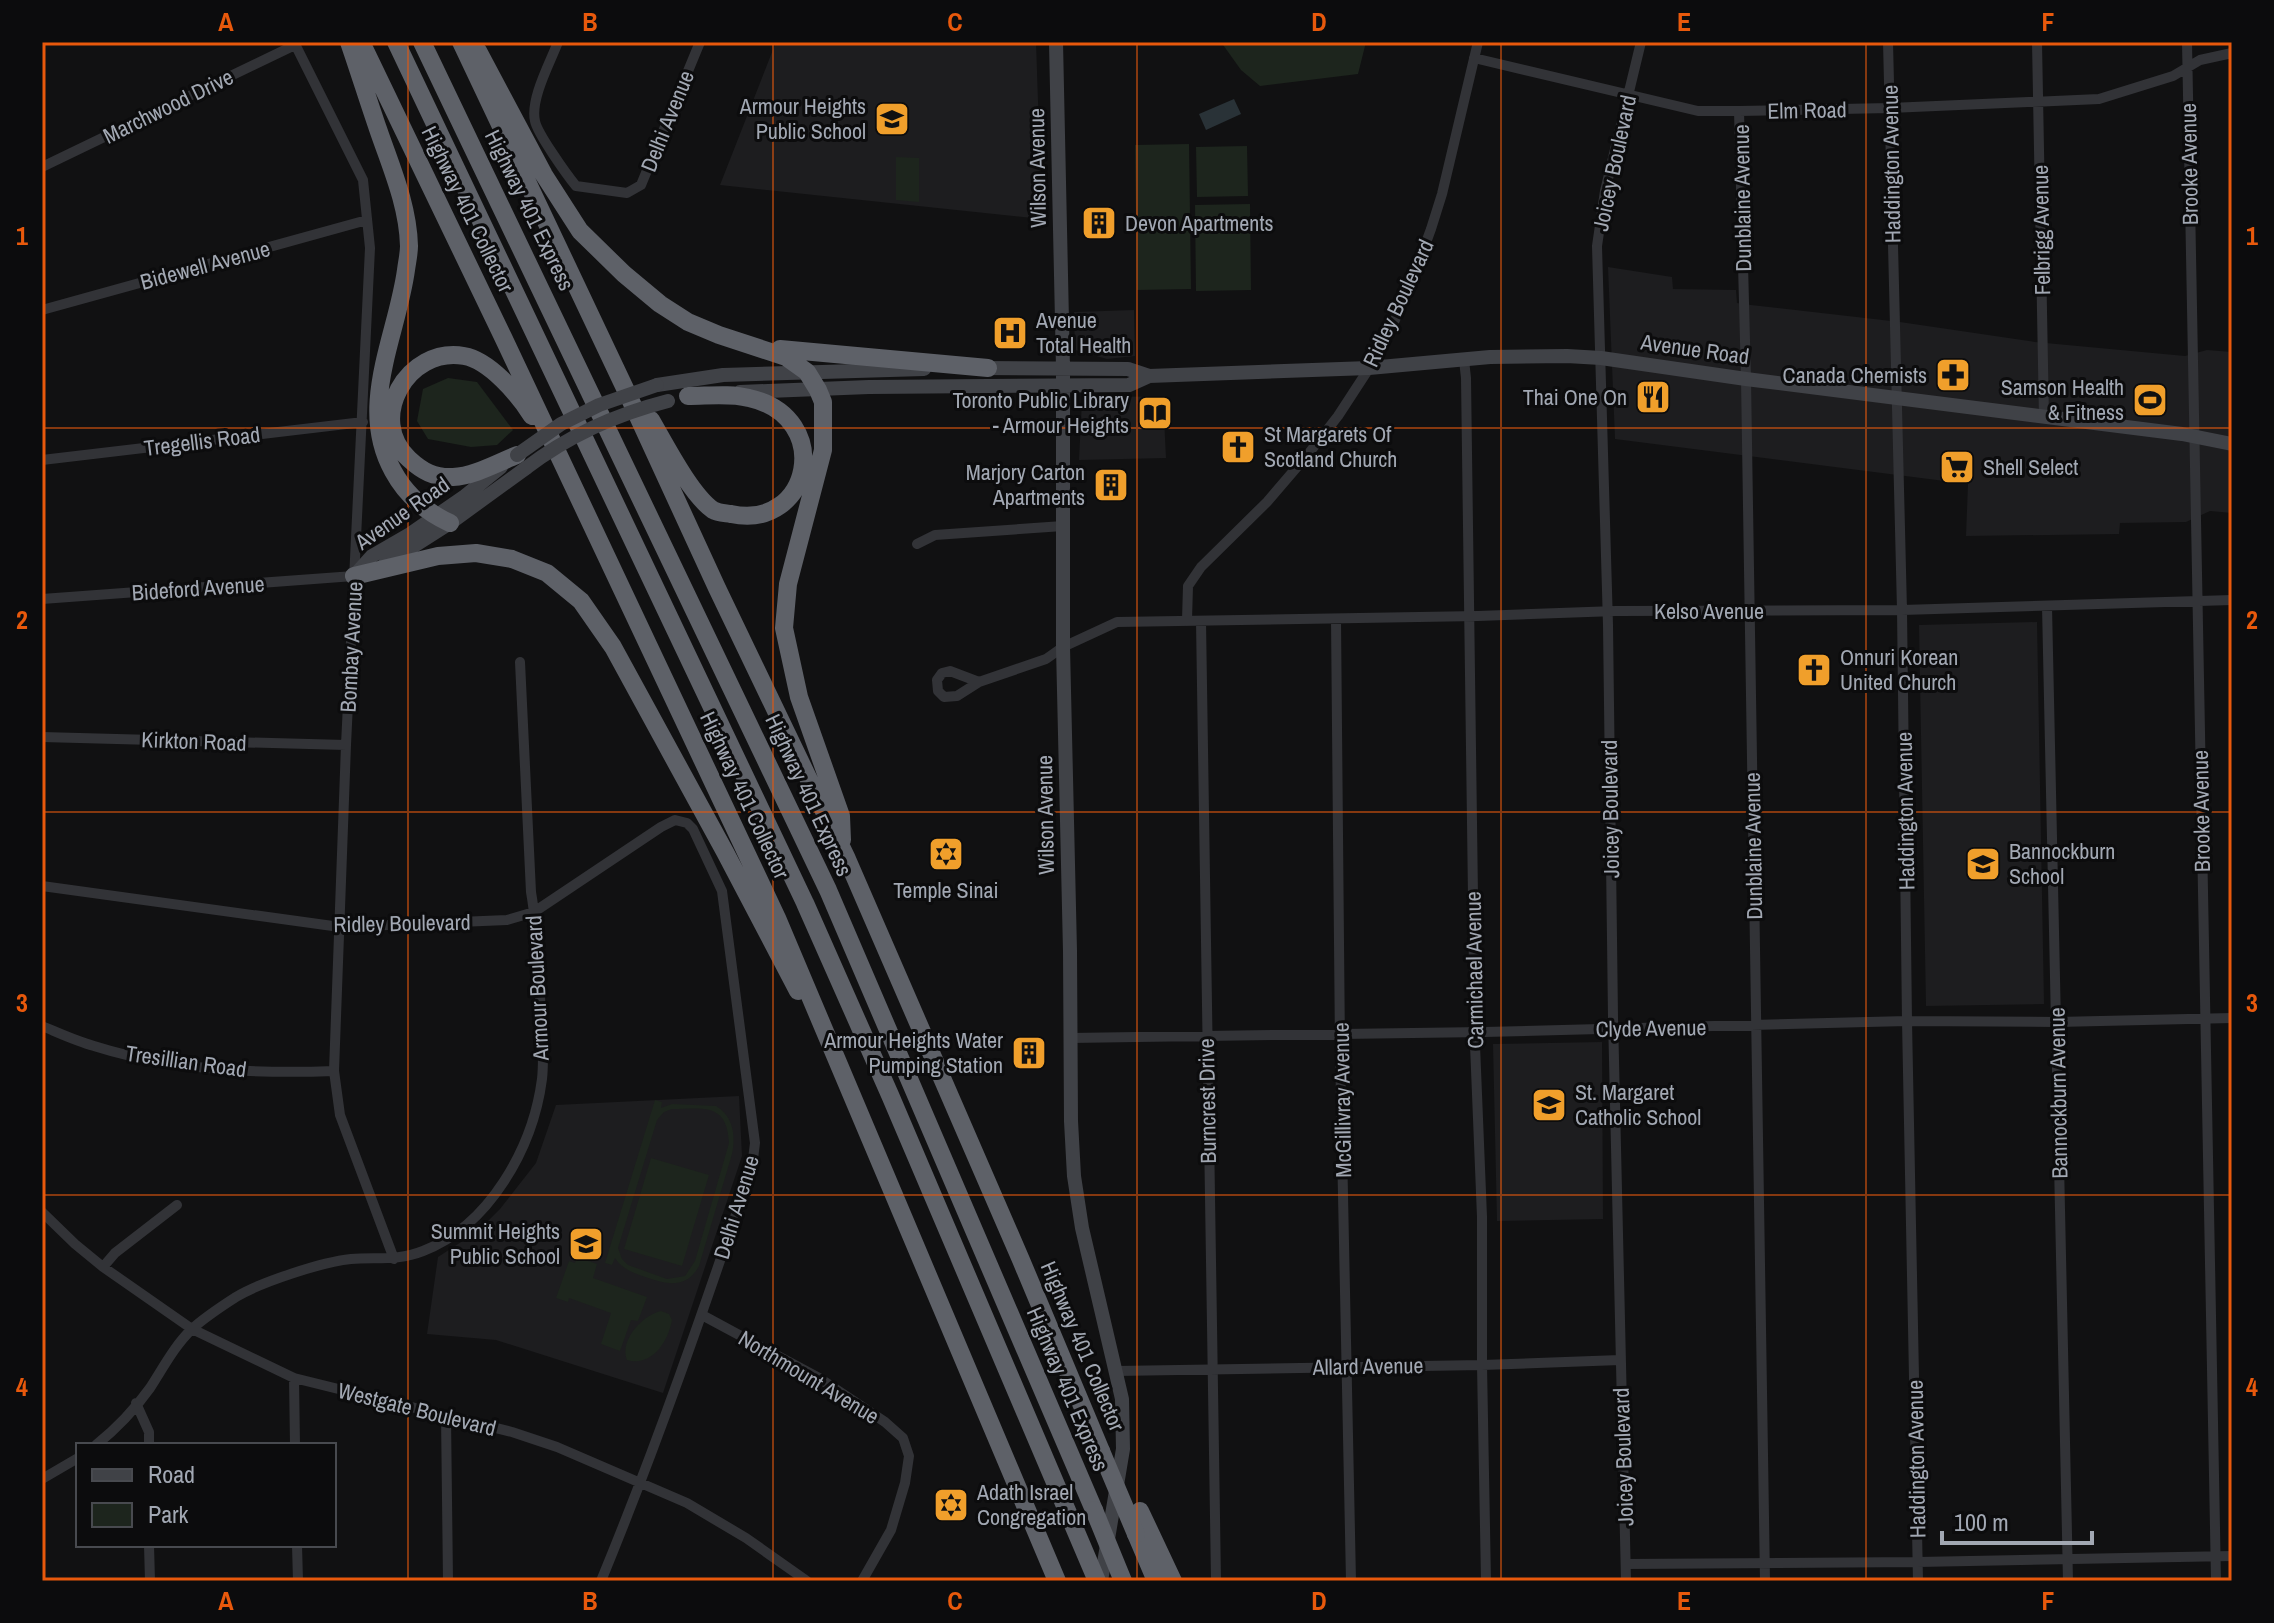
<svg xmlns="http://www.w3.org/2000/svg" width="2274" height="1623" viewBox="0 0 2274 1623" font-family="'Archivo Narrow',sans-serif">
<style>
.built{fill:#1d1d1f}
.green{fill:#1d251d;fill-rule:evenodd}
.water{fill:#293237}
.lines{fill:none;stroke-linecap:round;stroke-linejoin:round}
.street{stroke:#323337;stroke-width:10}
.secondary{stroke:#404247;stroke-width:14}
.highway{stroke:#5e6168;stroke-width:18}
.secondary-bridge{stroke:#404247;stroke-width:14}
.highway-bridge{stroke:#5e6168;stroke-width:18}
.grid{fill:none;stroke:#e8590c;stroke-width:2;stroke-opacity:0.55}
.labels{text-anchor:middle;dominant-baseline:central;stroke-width:6;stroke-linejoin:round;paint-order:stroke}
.street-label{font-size:22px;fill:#a2a8b3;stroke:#0c0c0d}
.poi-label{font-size:22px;fill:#a2a8b3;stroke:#0c0c0d;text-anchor:end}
.neatline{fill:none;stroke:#e8590c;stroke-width:3}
.grid-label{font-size:26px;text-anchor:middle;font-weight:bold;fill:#e8590c}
</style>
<rect width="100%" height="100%" fill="#111112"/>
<!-- built -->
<path class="built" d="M776 42H1036L1042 219 720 185Z
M1608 267 1672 277 1673 289 1736 290 1737 303 1751 305 1900 322 2035 342 2185 356 2207 350 2232 352V513L2210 511 2186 522 2120 523 2119 534 1966 536 1968 484 1615 439Z
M1134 310 1135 356 1107 359 1075 350 1074 312Z
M1092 396 1163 397 1166 458 1079 460 1082 400Z
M2037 622 2044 1004 1926 1006 1919 625Z
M1602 1042 1603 1219 1497 1221 1493 1044Z
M739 1096 742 1156 663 1393 496 1340 427 1334 438 1257 478 1231 500 1209 536 1163 556 1105Z"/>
<!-- green -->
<path class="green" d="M1221 42H1366L1358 74 1260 86 1241 70Z
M1189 144 1191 289 1137 290 1135 145Z
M1247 146 1248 196 1197 197 1196 147Z
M896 157 919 158V202L896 200Z
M1250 204 1251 290 1196 291 1195 205Z
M448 378 477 382 513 430 497 445 471 447 428 439 417 421 423 389Z
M655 1100 662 1102 661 1108 672 1104 716 1106C733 1116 736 1135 732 1154L699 1266C687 1288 669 1285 648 1278 634 1273 623 1270 615 1258L612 1265 605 1263ZM672 1109C703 1109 727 1102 729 1143L695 1261 685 1276 667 1279 628 1265 622 1259 618 1248 657 1120 664 1112Z
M651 1158 709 1175 682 1266 624 1249Z
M577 1257 597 1264 593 1278 647 1297 638 1321 631 1320 620 1351 601 1344 611 1313 569 1298 568 1302 556 1298 569 1261 575 1263Z
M661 1311 669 1314 672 1320C668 1342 652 1367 627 1360 619 1340 643 1315 661 1311Z"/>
<!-- water -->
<path class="water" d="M1234 99 1241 114 1206 130 1199 114Z"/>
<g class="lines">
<!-- street -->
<path class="street" d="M294 42 363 180 370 248 346 745 334 1071 340 1115 394 1259
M558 42C550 63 530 99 535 121 537 133 567 175 576 186L627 193 641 185 700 42
M1888 42 1902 610 1907 1021 1918 1581
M2037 42 2044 418
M2187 42 2216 1581
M1474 58 1698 111H1739L1890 108 2099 99 2173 76 2200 60 2232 53
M1739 111 1746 379 1765 1581
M42 167 295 45
M42 310 367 220
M1464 360 1466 378 1475 1045 1482 1217V1365L1486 1581
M42 460 363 422
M917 544 935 535 1063 526
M42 599 354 576
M2047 606 2068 1581
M1336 619 1340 1050 1351 1581
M1187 620 1188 586 1201 567 1267 502 1309 453 1338 416 1383 347 1410 286 1431 229 1442 194 1478 42
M1201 621 1216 1581
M950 671 979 682 957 696 944 697 938 691 937 680 942 673Z
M979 682 1046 659 1063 647 1117 622 1478 616 1616 611 1902 610 2232 600
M42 737 346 745
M42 886 340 927 507 920 534 912 661 827 675 820 687 823 693 829 722 891 755 1143 752 1167C705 1306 657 1445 601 1581
M42 1026C59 1033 76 1041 94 1046 169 1070 257 1074 334 1071
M1070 1038 1484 1032 1907 1021 2057 1022 2232 1018
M42 1212 75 1244 103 1267 192 1329 294 1378 512 1432 557 1447 687 1503 746 1538 807 1581
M103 1267 115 1253 177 1205
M702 1315 819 1378 885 1422 903 1438 909 1456 905 1483 891 1530 862 1581
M1116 1371 1482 1365 1620 1360
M294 1378 295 1445
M136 1403 149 1432V1445
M446 1416 448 1581
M96 1445C116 1429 135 1409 150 1388 163 1368 175 1345 192 1329 205 1317 222 1306 236 1297 261 1282 322 1262 351 1259 377 1257 398 1261 423 1251 489 1226 533 1148 542 1079 545 1051 541 1023 540 995 538 960 537 926 531 892L520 662
M42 1479 78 1458
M149 1545 150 1581
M297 1545 298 1581
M1626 1564 1918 1562 2232 1556
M1626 1581 1613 1017 1608 625 1597 246 1605 191 1641 42"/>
<!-- secondary -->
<path class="secondary" d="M1056 42 1063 368V647L1070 951 1071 1121 1074 1176 1082 1228 1122 1399 1123 1449 1101 1581
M980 368 1128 369 1149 376 1369 368 1490 357 1567 356 1601 358 1746 379 2182 434 2232 444
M657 385 723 375 924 369
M740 392 869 387 1129 385 1149 376
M384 565 453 521 526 468
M354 576 372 556 410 534 465 496 501 467"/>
<!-- highway -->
<path class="highway" d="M349 42C359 71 368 100 378 129 391 167 408 205 409 246 409 254 407 262 406 270 397 336 357 407 393 471 406 495 426 512 450 523
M361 42 503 337 777 918 1057 1581
M396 42 805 903 890 1095 1097 1581
M422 42 828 890 1094 1510
M461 42 630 399 717 588 847 859 1021 1260 1101 1451
M474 47 478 51 544 175 580 231 624 274 660 304 688 322 719 335 786 357 807 372 818 390 823 402V450L788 584 784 628 799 697 841 816 842 840
M780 349 988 368
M651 420C665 444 691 495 713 510 718 513 725 513 731 514 811 531 835 417 749 398 730 393 708 396 688 396
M517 455C497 463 474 476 453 477 434 478 422 471 409 459 366 420 407 346 464 356 489 360 519 395 532 416
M354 576 438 556 476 553 512 559 547 573 581 601 613 647 725 852 798 991
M1140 1511 1173 1581
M1136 1534 1156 1581"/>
<!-- secondary-bridge -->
<path class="secondary-bridge" d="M517 455 561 424 599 405 657 385
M526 468C568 436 617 414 668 401"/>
<!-- highway-bridge -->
<path class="highway-bridge" d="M1101 1451 1136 1534
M1094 1510 1123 1581"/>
</g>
<!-- grid -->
<path class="grid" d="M408 42V1581M773 42V1581M1137 42V1581M1501 42V1581M1866 42V1581M42 428H2232M42 812H2232M42 1195H2232"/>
<!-- icons -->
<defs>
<g id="school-square" transform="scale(1.8)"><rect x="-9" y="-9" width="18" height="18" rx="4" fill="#f09f2b" stroke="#0c0c0d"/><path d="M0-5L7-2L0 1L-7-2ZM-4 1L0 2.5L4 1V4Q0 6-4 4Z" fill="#111"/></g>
<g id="building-square" transform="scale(1.8)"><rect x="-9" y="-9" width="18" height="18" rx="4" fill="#f09f2b" stroke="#0c0c0d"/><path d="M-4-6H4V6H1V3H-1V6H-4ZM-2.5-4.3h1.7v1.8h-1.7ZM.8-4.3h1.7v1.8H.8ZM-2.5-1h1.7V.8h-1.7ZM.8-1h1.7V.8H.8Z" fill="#111"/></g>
<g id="hospital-square" transform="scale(1.8)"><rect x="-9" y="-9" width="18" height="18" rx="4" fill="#f09f2b" stroke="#0c0c0d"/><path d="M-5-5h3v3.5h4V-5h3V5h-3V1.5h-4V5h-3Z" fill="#111"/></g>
<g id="pharmacy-square" transform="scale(1.8)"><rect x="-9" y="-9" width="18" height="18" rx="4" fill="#f09f2b" stroke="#0c0c0d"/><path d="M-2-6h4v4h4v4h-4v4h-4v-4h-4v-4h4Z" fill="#111"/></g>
<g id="restaurant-square" transform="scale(1.8)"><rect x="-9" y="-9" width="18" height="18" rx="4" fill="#f09f2b" stroke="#0c0c0d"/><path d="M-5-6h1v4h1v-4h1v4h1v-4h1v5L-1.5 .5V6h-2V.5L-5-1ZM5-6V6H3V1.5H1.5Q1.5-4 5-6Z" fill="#111"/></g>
<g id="stadium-square" transform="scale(1.8)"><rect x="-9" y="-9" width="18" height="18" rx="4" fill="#f09f2b" stroke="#0c0c0d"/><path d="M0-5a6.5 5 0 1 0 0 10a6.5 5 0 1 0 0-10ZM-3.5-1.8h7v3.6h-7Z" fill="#111"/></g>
<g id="library-square" transform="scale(1.8)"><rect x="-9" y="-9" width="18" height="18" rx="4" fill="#f09f2b" stroke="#0c0c0d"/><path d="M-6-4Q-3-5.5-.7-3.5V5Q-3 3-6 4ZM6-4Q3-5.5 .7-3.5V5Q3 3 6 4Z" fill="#111"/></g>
<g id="church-square" transform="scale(1.8)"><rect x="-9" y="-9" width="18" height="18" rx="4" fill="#f09f2b" stroke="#0c0c0d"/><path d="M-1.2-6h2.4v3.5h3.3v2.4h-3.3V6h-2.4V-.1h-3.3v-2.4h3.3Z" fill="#111"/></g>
<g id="supermarket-square" transform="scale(1.8)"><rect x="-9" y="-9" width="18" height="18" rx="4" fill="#f09f2b" stroke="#0c0c0d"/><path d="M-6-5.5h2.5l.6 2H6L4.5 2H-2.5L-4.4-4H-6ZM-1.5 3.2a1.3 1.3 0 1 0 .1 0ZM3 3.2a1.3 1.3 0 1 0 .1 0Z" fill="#111"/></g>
<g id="synagogue-square" transform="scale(1.8)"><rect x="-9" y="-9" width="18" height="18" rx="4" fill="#f09f2b" stroke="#0c0c0d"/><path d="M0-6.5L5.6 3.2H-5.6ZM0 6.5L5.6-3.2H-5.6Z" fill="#111"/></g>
</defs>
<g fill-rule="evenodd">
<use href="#school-square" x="892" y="119"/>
<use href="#building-square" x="1099" y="223"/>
<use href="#hospital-square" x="1010" y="333"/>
<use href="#pharmacy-square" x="1953" y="375"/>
<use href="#restaurant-square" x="1653" y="397"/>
<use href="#stadium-square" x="2150" y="400"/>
<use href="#library-square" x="1155" y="413"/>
<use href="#church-square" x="1238" y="447"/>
<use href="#supermarket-square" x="1957" y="467"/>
<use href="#building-square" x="1111" y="485"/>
<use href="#church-square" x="1814" y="670"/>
<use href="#synagogue-square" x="946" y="854"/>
<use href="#school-square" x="1983" y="864"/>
<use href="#building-square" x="1029" y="1053"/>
<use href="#school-square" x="1549" y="1105"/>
<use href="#school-square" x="586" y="1244"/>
<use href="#synagogue-square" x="951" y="1505"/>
</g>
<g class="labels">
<!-- street labels -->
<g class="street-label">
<text transform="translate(168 106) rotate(-26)">Marchwood Drive</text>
<text transform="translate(1807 110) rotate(-1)">Elm Road</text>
<text transform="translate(667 121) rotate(-68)">Delhi Avenue</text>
<text transform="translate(1614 163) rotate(-78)">Joicey Boulevard</text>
<text transform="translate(1891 164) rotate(-91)">Haddington Avenue</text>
<text transform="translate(2189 164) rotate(-91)">Brooke Avenue</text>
<text transform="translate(1037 168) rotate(-91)">Wilson Avenue</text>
<text transform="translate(1742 198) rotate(-91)">Dunblaine Avenue</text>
<text transform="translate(468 209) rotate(64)">Highway 401 Collector</text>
<text transform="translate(530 210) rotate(64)">Highway 401 Express</text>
<text transform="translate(2041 230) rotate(-91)">Felbrigg Avenue</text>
<text transform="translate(205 265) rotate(-15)">Bidewell Avenue</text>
<text transform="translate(1398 303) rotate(-65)">Ridley Boulevard</text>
<text transform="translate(1695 349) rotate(8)">Avenue Road</text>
<text transform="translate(202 441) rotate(-7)">Tregellis Road</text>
<text transform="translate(402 513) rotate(-35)">Avenue Road</text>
<text transform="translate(198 588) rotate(-4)">Bideford Avenue</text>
<text x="1709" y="611">Kelso Avenue</text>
<text transform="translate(351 647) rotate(-87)">Bombay Avenue</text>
<text transform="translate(194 741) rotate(2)">Kirkton Road</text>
<text transform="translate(745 795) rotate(65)">Highway 401 Collector</text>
<text transform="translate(809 795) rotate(65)">Highway 401 Express</text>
<text transform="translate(1610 809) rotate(-91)">Joicey Boulevard</text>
<text transform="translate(1905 811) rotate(-91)">Haddington Avenue</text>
<text transform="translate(2201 811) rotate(-91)">Brooke Avenue</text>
<text transform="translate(1045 815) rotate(-91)">Wilson Avenue</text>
<text transform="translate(1753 846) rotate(-91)">Dunblaine Avenue</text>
<text transform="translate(402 923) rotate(-1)">Ridley Boulevard</text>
<text transform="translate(1474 970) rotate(-91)">Carmichael Avenue</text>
<text transform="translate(537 988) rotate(-93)">Armour Boulevard</text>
<text transform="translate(1651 1028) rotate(-1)">Clyde Avenue</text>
<text transform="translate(186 1061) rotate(8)">Tresillian Road</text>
<text transform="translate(2058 1093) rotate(-91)">Bannockburn Avenue</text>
<text transform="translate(1342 1100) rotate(-91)">McGillivray Avenue</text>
<text transform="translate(1207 1101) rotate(-91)">Burncrest Drive</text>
<text transform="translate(736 1207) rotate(-73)">Delhi Avenue</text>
<text transform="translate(1083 1346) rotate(67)">Highway 401 Collector</text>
<text transform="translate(1368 1366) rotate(-1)">Allard Avenue</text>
<text transform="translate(809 1377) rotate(31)">Northmount Avenue</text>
<text transform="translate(1068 1389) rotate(67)">Highway 401 Express</text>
<text transform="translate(417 1409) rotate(14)">Westgate Boulevard</text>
<text transform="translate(1623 1457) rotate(-92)">Joicey Boulevard</text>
<text transform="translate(1916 1459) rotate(-91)">Haddington Avenue</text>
</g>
<!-- poi labels -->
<g class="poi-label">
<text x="866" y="106">Armour Heights<tspan x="866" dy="25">Public School</tspan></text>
<text x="1125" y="223" text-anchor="start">Devon Apartments</text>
<text x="1036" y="320" text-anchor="start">Avenue<tspan x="1036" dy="25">Total Health</tspan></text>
<text x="1927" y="375">Canada Chemists</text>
<text x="2124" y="387">Samson Health<tspan x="2124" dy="25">&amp; Fitness</tspan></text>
<text x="1627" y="397">Thai One On</text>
<text x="1129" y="400">Toronto Public Library<tspan x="1129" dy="25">- Armour Heights</tspan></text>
<text x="1264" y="434" text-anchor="start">St Margarets Of<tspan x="1264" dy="25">Scotland Church</tspan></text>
<text x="1983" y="467" text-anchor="start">Shell Select</text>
<text x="1085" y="472">Marjory Carton<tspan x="1085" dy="25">Apartments</tspan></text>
<text x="1840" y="657" text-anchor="start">Onnuri Korean<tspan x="1840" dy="25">United Church</tspan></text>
<text x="2009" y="851" text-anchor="start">Bannockburn<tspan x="2009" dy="25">School</tspan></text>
<text x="946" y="890" text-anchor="middle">Temple Sinai</text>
<text x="1003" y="1040">Armour Heights Water<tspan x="1003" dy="25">Pumping Station</tspan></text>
<text x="1575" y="1092" text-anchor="start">St. Margaret<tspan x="1575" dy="25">Catholic School</tspan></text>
<text x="560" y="1231">Summit Heights<tspan x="560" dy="25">Public School</tspan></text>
<text x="977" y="1492" text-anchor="start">Adath Israel<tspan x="977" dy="25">Congregation</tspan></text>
</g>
</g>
<!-- border -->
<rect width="2274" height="1623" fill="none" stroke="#0c0c0d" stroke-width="88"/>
<!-- legend -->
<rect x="76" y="1443" width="260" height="104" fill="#0c0c0d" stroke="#484a4f" stroke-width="2"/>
<rect x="92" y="1469" width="40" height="12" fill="#404247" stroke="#484a4f" stroke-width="2"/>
<text x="148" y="1483" font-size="24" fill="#a2a8b3">Road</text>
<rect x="92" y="1503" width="40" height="24" fill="#1d251d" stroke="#484a4f" stroke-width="2"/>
<text x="148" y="1523" font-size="24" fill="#a2a8b3">Park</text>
<!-- scale -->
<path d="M1942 1531v12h150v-12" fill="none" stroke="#a2a8b3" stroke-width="4"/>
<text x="1954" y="1531" font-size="24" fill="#a2a8b3" stroke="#0c0c0d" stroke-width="6" paint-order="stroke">100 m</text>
<rect x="44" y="44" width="2186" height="1535" class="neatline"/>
<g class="grid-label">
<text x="226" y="31">A</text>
<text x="590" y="31">B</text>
<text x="955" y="31">C</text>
<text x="1319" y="31">D</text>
<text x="1684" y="31">E</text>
<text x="2048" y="31">F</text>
<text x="22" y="245">1</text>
<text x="2252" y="245">1</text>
<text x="22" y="629">2</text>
<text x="2252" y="629">2</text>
<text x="22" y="1012">3</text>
<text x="2252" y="1012">3</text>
<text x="22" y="1396">4</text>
<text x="2252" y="1396">4</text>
<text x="226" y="1610">A</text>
<text x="590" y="1610">B</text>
<text x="955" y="1610">C</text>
<text x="1319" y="1610">D</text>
<text x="1684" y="1610">E</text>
<text x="2048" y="1610">F</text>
</g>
</svg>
